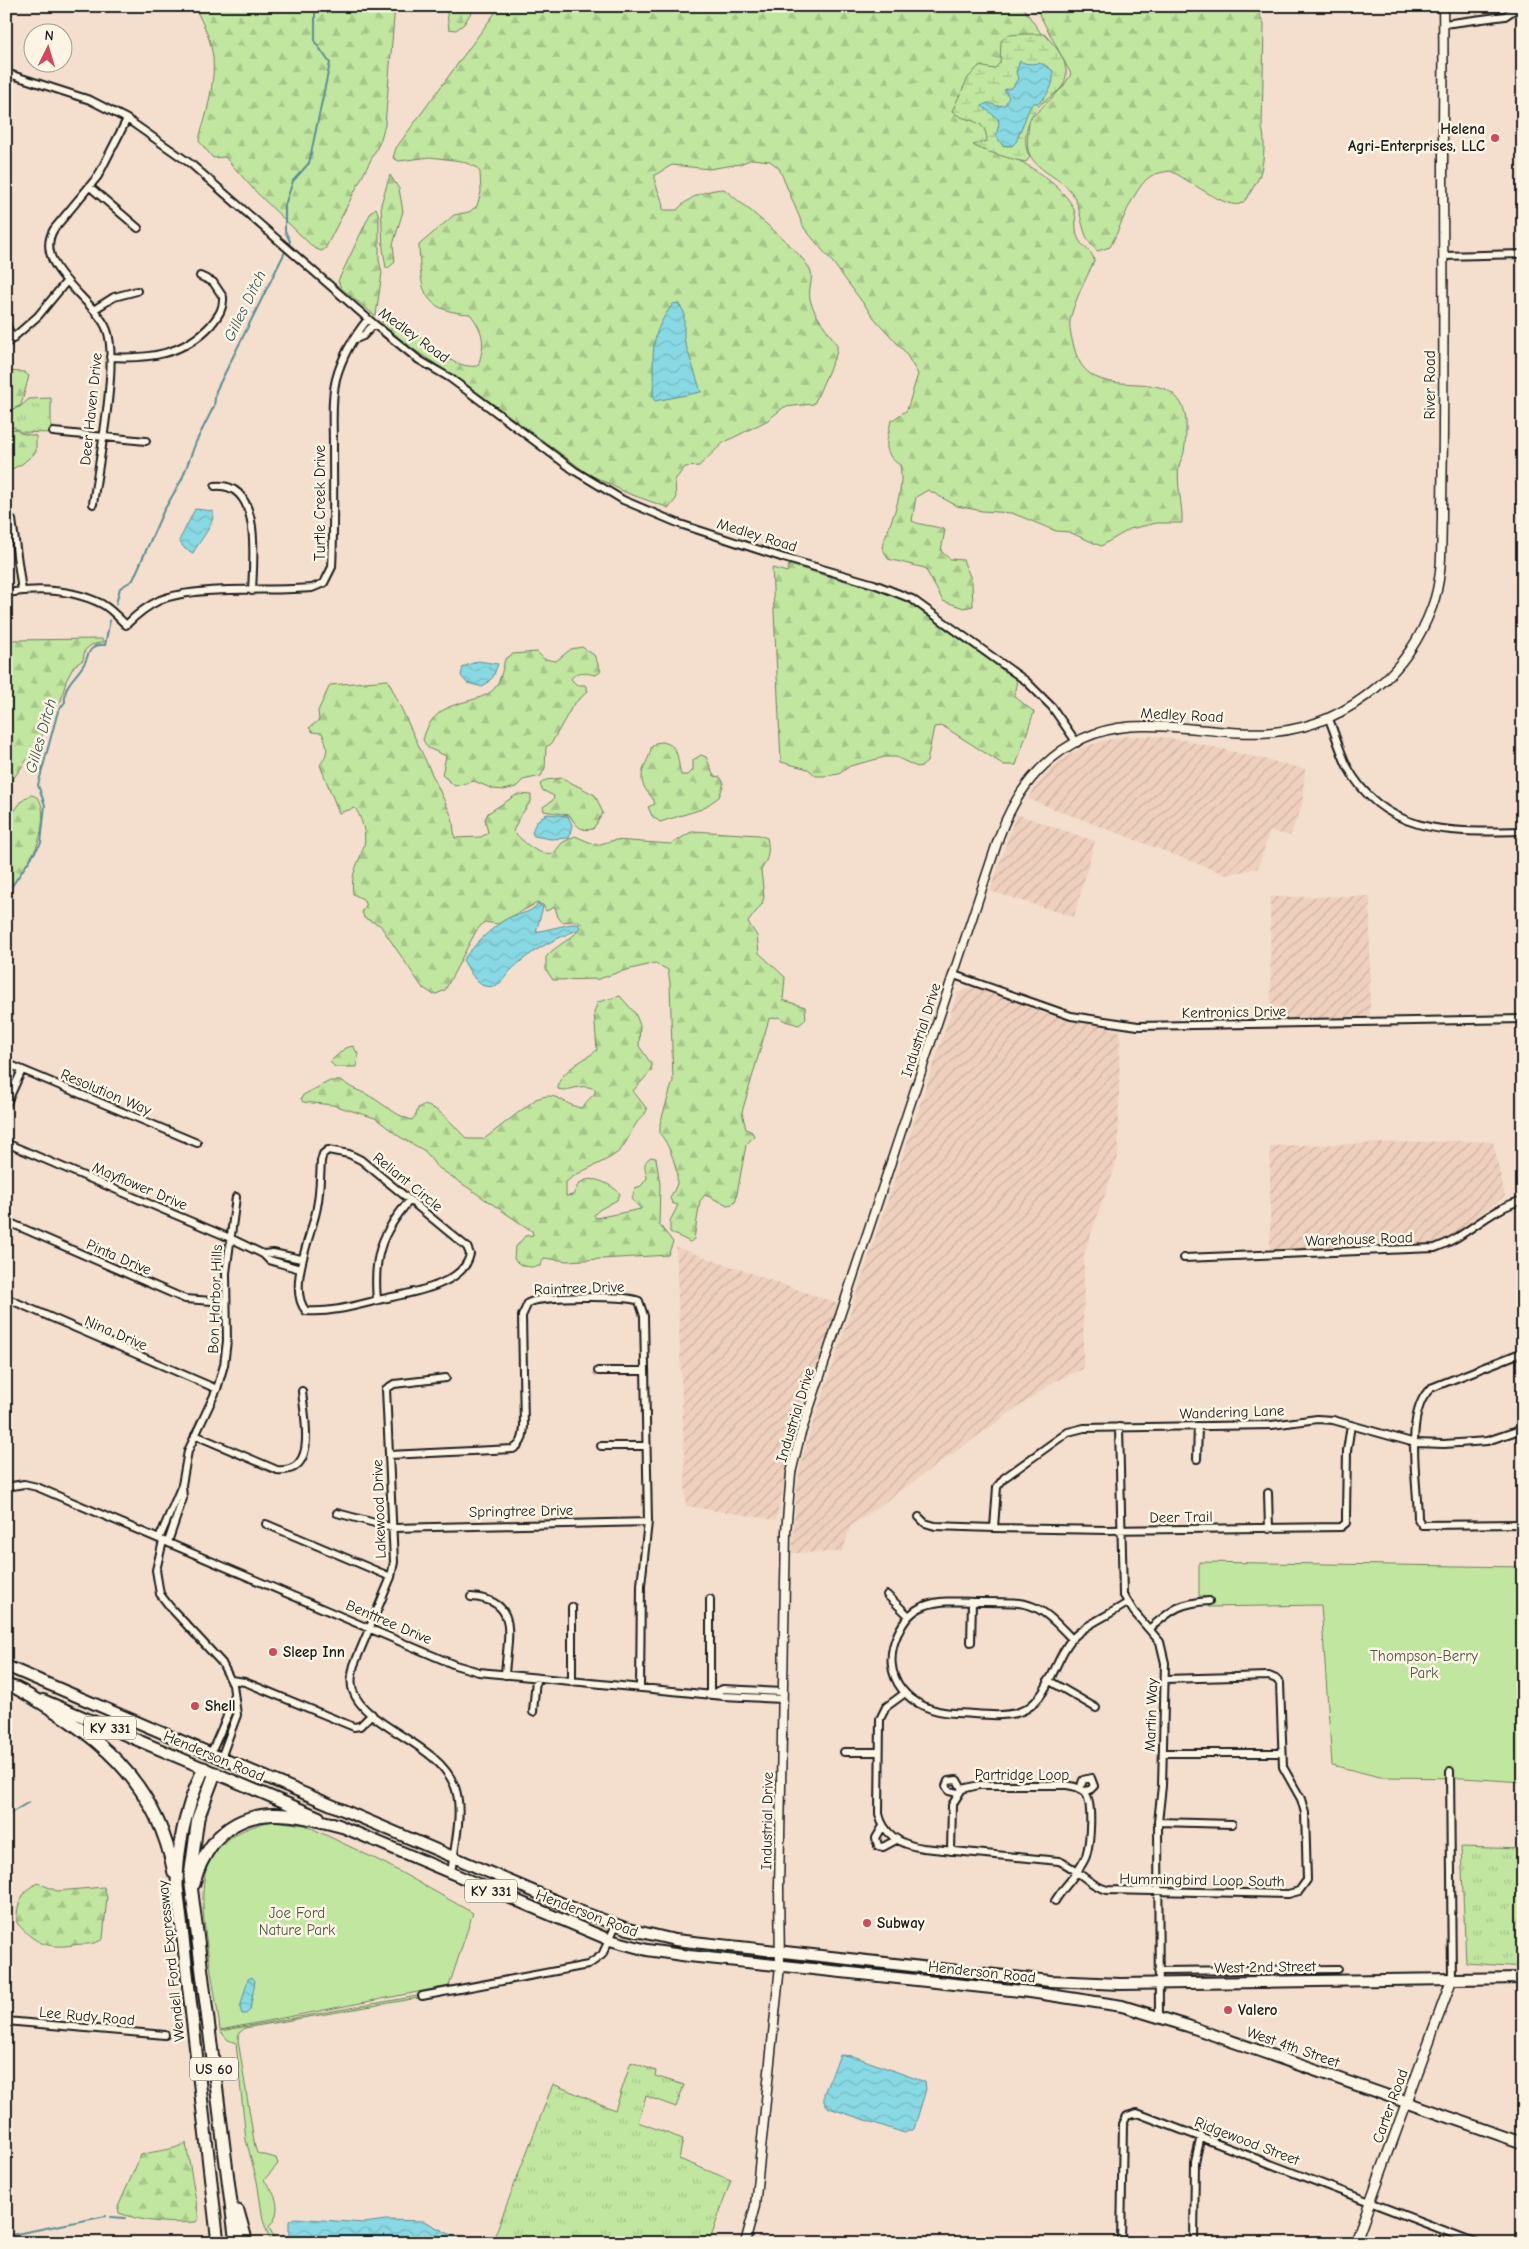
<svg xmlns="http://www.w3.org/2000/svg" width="1529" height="2249" viewBox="0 0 1529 2249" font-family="'Comic Neue',sans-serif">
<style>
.industrial{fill:url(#industrial-furrows)}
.grass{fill:url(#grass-tufts);stroke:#6e815e}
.forest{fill:url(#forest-firs);stroke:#6e815e}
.wetland{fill:url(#wetland-marsh);stroke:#6e815e}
.green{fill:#c1e6a0;stroke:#6e815e}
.water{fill:url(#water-waves);stroke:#5d8d93}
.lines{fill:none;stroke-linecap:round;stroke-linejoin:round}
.stream{stroke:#5d8d93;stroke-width:2}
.minor-casing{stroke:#1c1c1c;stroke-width:10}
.tertiary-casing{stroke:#1c1c1c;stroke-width:11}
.secondary-casing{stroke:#1c1c1c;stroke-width:12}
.primary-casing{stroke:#1c1c1c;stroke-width:14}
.motorway-casing{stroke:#1c1c1c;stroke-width:15}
.minor{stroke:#fcf5e5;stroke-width:6}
.tertiary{stroke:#fcf5e5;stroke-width:8}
.secondary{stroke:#fcf5e5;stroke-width:9}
.primary{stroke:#fcf5e5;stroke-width:10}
.motorway{stroke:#fcf5e5;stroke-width:11}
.poi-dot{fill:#d1495b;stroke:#fcf5e5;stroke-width:2}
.labels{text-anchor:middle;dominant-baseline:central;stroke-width:5;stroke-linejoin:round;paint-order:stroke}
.shield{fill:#fcf5e5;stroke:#5f5d58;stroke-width:1}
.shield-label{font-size:14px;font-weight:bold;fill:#1c1c1c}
.poi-label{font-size:15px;font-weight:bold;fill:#1c1c1c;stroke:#fcf5e5;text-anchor:start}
.street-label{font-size:15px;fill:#1c1c1c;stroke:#fcf5e5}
.park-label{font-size:15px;fill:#4e5944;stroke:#fcf5e5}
.water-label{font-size:16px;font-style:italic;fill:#3c5558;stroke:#fcf5e5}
</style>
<defs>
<pattern id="industrial-furrows" width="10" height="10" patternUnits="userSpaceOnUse" patternTransform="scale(1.25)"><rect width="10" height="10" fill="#efd0be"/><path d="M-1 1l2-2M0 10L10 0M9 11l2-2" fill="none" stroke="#ccb2a3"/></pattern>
<pattern id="grass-tufts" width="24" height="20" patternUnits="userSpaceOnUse" patternTransform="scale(1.25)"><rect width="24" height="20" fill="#c1e6a0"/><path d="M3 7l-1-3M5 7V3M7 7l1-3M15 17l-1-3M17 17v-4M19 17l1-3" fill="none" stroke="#a5c589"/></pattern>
<pattern id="forest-firs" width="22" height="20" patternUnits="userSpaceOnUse" patternTransform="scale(1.25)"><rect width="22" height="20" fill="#c1e6a0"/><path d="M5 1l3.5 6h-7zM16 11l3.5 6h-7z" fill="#a5c589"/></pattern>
<pattern id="wetland-marsh" width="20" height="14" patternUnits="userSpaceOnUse" patternTransform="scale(1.25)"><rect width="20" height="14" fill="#c1e6a0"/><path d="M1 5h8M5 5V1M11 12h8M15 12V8" fill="none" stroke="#a5c589"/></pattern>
<pattern id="water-waves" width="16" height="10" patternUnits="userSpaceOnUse" patternTransform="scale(1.25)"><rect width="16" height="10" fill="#88d9e3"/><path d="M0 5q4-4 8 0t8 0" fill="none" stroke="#75bac2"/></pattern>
</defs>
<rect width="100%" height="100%" fill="#f4dfce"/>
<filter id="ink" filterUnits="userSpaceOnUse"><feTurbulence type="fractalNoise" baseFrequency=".02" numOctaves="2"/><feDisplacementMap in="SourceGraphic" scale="10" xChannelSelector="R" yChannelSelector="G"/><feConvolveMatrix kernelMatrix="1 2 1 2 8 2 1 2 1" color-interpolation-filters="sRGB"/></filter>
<g filter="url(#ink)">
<!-- industrial -->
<path class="industrial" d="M1127 736H1155L1188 741 1305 769 1302 806 1290 836 1270 831 1258 868 1227 875 1028 799 1037 784 1060 761 1079 749 1102 741Z
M1016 814 1095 841 1074 917 990 891Z
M1370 896V1018H1271L1270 897Z
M970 986 1074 1019 1120 1031 1118 1158 1084 1254 1083 1369 1055 1381 851 1526 842 1552 792 1553 797 1485 803 1453 957 994Z
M1455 1141 1493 1142 1505 1196 1445 1241 1409 1247 1270 1249V1146Z
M676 1247 839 1304 793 1443 776 1520 686 1506Z"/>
<!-- grass -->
<path class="grass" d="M51 398V433L21 432 14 427 6 429V411L20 407 29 399Z
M1461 1847 1523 1849V1967L1466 1963Z
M631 2062 656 2071 655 2076 684 2085 676 2107 646 2096 638 2122 683 2139 679 2159 731 2180 709 2243H492L553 2084 615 2110Z"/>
<!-- forest -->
<path class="forest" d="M194 6H395L385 125 380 142 325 249 321 251 314 248 256 192 225 157 213 158 199 141C200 132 205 121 207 111 217 64 217 49 194 6Z
M446 6H475L464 24 456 30 449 29Z
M500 6H1022L1049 45 1016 159C1034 168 1070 192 1075 213 1077 222 1074 231 1079 240 1083 248 1094 252 1094 261 1086 280 1074 300 1070 321 1069 329 1072 339 1074 347 1089 410 1162 361 1183 407 1188 418 1186 440 1184 452 1183 457 1180 461 1179 466 1176 485 1183 504 1182 523H1157L1130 529 1101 546 1069 532 1056 531 1012 513 982 511 957 506 928 490 916 497 912 521C922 526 934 525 945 530L941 551 950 559 963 560 972 581 973 606 964 608 943 601 925 568 888 559 882 547C891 519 905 495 900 465 881 453 887 440 891 421L907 410 918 374 905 352 875 319 834 264 804 228 779 168 770 161 752 159 740 164 709 169 672 165 655 175C654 189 663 195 663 210H677C690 196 706 190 724 189 742 204 805 253 811 272 813 280 808 290 810 299 814 316 828 330 837 345V352L814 404 784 407 768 420 723 443 699 466 685 467 675 480 676 499 669 508 627 493 587 473 466 384 413 349 384 326 381 320 388 312C414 326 445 371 478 366 485 344 485 333 470 314 419 311 421 287 419 245L454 215 469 212 477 206 481 192 480 172 476 167 461 161 430 157 399 161 393 158 396 148Z
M1035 6H1262L1259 13 1264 25 1262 128C1266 139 1264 170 1257 181 1253 187 1248 199 1242 203 1228 212 1186 177 1170 171 1164 172 1156 173 1151 176 1134 186 1120 229 1110 247L1098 251C1079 238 1084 212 1072 193 1062 178 1033 170 1028 150 1026 142 1029 129 1029 120L1063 87 1071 74Z
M390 175 399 189 403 211 393 245 395 262 388 268H386L383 249 381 204Z
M376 208 379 216V260L382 273 376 315H374L341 288 338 281 371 212Z
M6 371 24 372 29 376 21 405 9 411 6 410Z
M15 429 20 433 36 436V452L22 464 6 472V431Z
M789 565 884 592 905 600 1017 680 1014 696 1034 712 1016 765H1004L943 726 934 727 927 762 922 766 917 767 896 757H885L850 766 839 774 825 776H816L808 769 781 762 772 568 787 572Z
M102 639 104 642 91 645 85 650 83 660 74 666 66 681 61 701 50 711 40 741 6 789V640Z
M582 647 594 655 601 671 596 675C585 674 579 668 571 679L577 685H585L588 691 573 705 551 744 546 747 545 768 541 776 523 780 516 787 504 790 493 789 474 781 455 786 442 775 446 756 428 748 423 740C434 692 483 709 497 685 501 678 503 667 505 659L513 654 537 652 544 659 556 661 571 649Z
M388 680 452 817 455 838 481 837 488 833 485 819 488 813 518 794 531 795V801L519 818 513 831C525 843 537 856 554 853L562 843 575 836 596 845 615 840 671 844 693 831 759 835 767 838C770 850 768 860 761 870L764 897 762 904 748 922 757 936 759 953 785 977 783 1000 805 1007 806 1019 799 1025 785 1021 779 1017 769 1019 742 1112 746 1129 752 1132 754 1136 746 1145 736 1199 733 1204 728 1205 705 1195 700 1201 694 1239 690 1242 670 1232V1221L678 1205 672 1203 670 1198C672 1193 676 1188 677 1183 679 1171 669 1143 660 1134V1124L673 1081 670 983 668 970 655 963 619 972 599 979 553 980 546 970V957C557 944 574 939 583 925L577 921 562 922 558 917 555 907 546 911 543 905 537 903 498 924 484 922 476 931 445 990 434 995 422 987 380 925 364 918 362 911 366 906 363 899 353 894C350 871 359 865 364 845 367 835 361 816 355 808L339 813 320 765C329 753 328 746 322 733L313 732 309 728 319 720 318 711 330 685Z
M662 742C680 745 677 760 681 775H688L693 770V760L701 755 706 757 714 776 720 777 724 783 719 797 702 809 660 822 652 816 648 807 655 804C653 795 642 790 642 779 641 767 650 759 651 748L655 743Z
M562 778 595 795 603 813 593 829C580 832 576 825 569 815L544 811 543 807 553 800 554 796 542 790 540 784 546 780Z
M30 795C49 795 42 831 38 843 35 853 14 885 6 892V822L22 801Z
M620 996 635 1013 640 1025 639 1046 652 1065 651 1071 633 1091 647 1109C645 1117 639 1118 636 1124 629 1134 626 1146 617 1153 601 1165 581 1169 566 1182V1196L573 1195C575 1192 576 1187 579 1184 590 1173 612 1184 620 1194L617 1200 599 1210 594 1215 596 1218 641 1209 632 1199 635 1188 641 1186 647 1178C646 1169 641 1163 651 1157L656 1158 660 1184 659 1224 673 1242 668 1255 567 1261 544 1258 540 1266C530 1268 520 1267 514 1259L515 1248 525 1236 533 1235 532 1231 436 1166 425 1151 400 1137 375 1118 333 1105 303 1102 301 1099 303 1095 330 1081H343C350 1088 355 1089 364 1093 381 1101 393 1115 412 1120L416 1115 418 1108 423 1105C442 1108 453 1126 467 1139H484L536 1099C558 1090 561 1104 581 1108L595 1093V1089C578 1082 570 1093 558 1089 557 1072 585 1060 597 1050L594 1012 598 1002Z
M353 1046 358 1054 357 1067H335L330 1062 345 1048Z
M38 1883 57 1891 104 1887 107 1897 103 1939C92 1946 85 1943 73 1945 47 1949 34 1943 17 1923 16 1907 21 1890 38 1883Z
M186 2143 199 2218 196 2222C171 2224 143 2222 119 2213L118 2207 141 2155C156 2150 173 2151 186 2143Z"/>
<!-- wetland -->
<path class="wetland" d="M1026 34H1044C1057 47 1073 66 1063 85 1059 93 1046 99 1039 106 1027 117 1021 143 1030 157L1026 162C1017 161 977 149 973 145L987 141C986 116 966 124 952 111L968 78 979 66 994 69 1000 63 1001 41 1008 35Z"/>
<!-- green -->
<path class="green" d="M1199 1562 1523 1567V1782L1463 1778 1380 1777 1332 1765 1321 1605 1208 1607V1597L1199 1596Z
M273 1821 305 1825 386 1864 473 1913 449 1986 220 2030C216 1987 194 1905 207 1867 217 1839 247 1826 273 1821Z
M423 1995 424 1997 245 2028 239 2033 238 2040 255 2147 257 2153 276 2158 278 2164 264 2180C277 2195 283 2211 269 2227L277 2243H271L263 2220 257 2181 246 2140 236 2043 228 2040 220 2031Z"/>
<!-- water -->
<path class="water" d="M1020 61C1035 69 1036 56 1053 71 1054 86 1049 93 1039 103H1033L1030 107 1016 142 1012 146 1002 145 996 135 999 124 998 119 982 106 987 103 998 106 1005 105 1009 97 1004 90 1013 87 1018 78 1016 72Z
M678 303 684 312V339L701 392 655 401 653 398C655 356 646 339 673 304Z
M195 509 213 511C215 525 199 541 193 553L185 549 179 541Z
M478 661 498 664 493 677 483 687 467 683 461 676 463 667Z
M548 814 568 816 572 825 569 838 551 839 534 836 532 833C534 824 539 816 548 814Z
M538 904 543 907 536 932 571 924H579L580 929C554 939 530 951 510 971 502 980 500 989 485 986 476 985 468 968 463 960 474 945 490 929 506 919 519 912 527 916 538 904Z
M252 1977 255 1981 250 2010 246 2014H242L240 2008 248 1979Z
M840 2055 853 2056 925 2082 926 2089 914 2129 904 2133 829 2108 824 2102V2093Z
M294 2218 364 2223 386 2220 424 2221 457 2238 460 2243H289V2221Z"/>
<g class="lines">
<!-- stream -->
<path class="stream" d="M288 246 290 241 285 231V205L293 181 309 163 330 63 315 42V6
M116 604 120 588 133 580 163 512 182 479 196 442 214 406 216 391 286 250
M6 895 41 843 45 805 38 785 58 711 65 702C63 684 76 678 84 664 88 658 87 651 94 647 97 644 101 645 105 645L110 620
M6 1816 29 1802
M111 2217 125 2218
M6 2236 106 2216"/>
<!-- minor casing -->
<g class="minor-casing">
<path id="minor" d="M1444 24 1505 16 1520 6
M6 73 90 100 127 119 191 164 374 324 419 360 450 378 575 471 623 500 680 524 784 558 874 584 912 599 1026 681 1052 707 1077 743
M90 187 138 228
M1443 256 1523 254
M95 309 114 297 137 291
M6 324 13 339
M356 339 363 336 374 324
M6 344 38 316 66 282
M110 357C149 359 183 355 211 325 218 316 224 309 223 297L213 282 200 276
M53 432 146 441
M215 486C263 482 253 561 252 591
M93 504C98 467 119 362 107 330 96 300 31 266 54 229L98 176 127 119
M12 520 22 591
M6 593C38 588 72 589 102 604 111 609 119 618 126 625 136 615 147 606 160 600 197 585 270 592 312 588L324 583 332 567C334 526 333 485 333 444 333 423 331 400 336 379 342 357 354 336 368 319
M1329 719C1335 734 1340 751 1347 766 1385 837 1454 832 1523 831
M954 975 1071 1016 1138 1026 1523 1019
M6 1063 197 1143
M6 1105 22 1070
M6 1143 230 1238 263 1254 269 1260 300 1269
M328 1150 349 1154 361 1160 467 1247 470 1254C464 1287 403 1294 378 1300 354 1306 330 1313 306 1311 286 1288 313 1232 317 1207 320 1192 320 1176 321 1161L323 1154Z
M6 1221 185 1299 226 1302
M263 1254 273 1253 301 1259
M1184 1258 1435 1248C1467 1237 1487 1210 1523 1200
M6 1298 217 1389
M377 1300C373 1257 381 1233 410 1200
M1523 1352 1431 1388C1403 1412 1418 1485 1418 1519L1422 1525 1523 1524
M598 1371H644
M446 1378 394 1384 386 1389 394 1562 391 1577 354 1665C352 1674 350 1682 353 1691 366 1728 438 1742 455 1787 464 1812 454 1847 451 1874
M1119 1427 1123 1594 1134 1612 1160 1642 1165 1663 1162 1786 1158 1822 1159 2016
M195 1435 277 1470C319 1474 304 1417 302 1391
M601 1446H646
M389 1455 513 1449C523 1444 523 1436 524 1426L522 1316 528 1303C539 1296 627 1295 639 1301L644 1316 648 1522 641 1585 640 1688
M1197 1459 1198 1426
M6 1487 24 1484 37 1487 455 1665 479 1672 723 1696 783 1699
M1268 1493 1269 1529
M337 1513 394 1528 648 1522
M919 1517 925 1523 935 1526 994 1528 1107 1530 1341 1527 1346 1523V1515L1347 1451 1351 1425
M266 1524 391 1577
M994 1528 997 1487 1004 1478 1068 1432 1084 1428 1272 1425 1317 1419 1333 1420 1415 1443 1444 1444 1487 1441 1523 1429
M159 1539 182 1485 188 1451 217 1389 224 1365 227 1341 226 1273 236 1197
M163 1541 156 1570 160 1594 170 1607 222 1663 233 1685 237 1715 221 1758
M168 1542 183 1498 182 1485
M887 1595 909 1616
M471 1597C521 1600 507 1637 505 1675
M710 1599V1694
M1149 1629C1172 1610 1178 1603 1209 1601
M1072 1639C1037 1602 1033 1602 983 1602 964 1602 942 1599 924 1606 911 1611 904 1621 898 1633 877 1677 910 1712 955 1713 976 1713 1006 1720 1026 1709 1050 1695 1054 1661 1071 1640 1085 1624 1110 1615 1127 1603
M971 1642 972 1602
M231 1680 245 1682 354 1727 360 1726 372 1714
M1048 1680 1096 1708
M572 1682V1607
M713 1693 723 1689 783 1692
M905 1693 886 1707 880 1719 879 1814C884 1836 902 1845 923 1848L1059 1861C1077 1868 1088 1885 1107 1890L1288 1894 1299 1891 1307 1880 1305 1813 1301 1799 1283 1767 1280 1683 1276 1679 1269 1676 1165 1679
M533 1712 536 1679
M844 1752H879
M211 1753 226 1719 234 1694
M1163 1753H1281
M1450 1771 1452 1979
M1080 1789 1083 1780 1091 1778 1094 1786 1090 1790 1084 1791
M958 1793 949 1791 946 1786 948 1781 957 1780 962 1789
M1158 1822 1232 1824
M883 1826 876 1838 878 1846 883 1847 896 1840
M951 1851 952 1805 962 1789 979 1785H1066C1072 1786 1079 1787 1084 1791 1094 1801 1090 1843 1086 1856 1081 1871 1063 1887 1055 1901
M1158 1971 1338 1969
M422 1996 588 1965 602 1955 616 1925
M6 2021 165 2035
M1121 2243 1123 2124 1127 2116 1137 2113 1477 2243
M1194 2243 1195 2162 1201 2136"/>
</g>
<!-- tertiary casing -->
<g class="tertiary-casing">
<path id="tertiary" d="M745 2243 755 2206 780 1966 779 1887 786 1532 791 1473 800 1436 999 837C1022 773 1071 726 1143 726 1186 725 1231 736 1274 732 1314 728 1348 712 1377 687 1402 666 1421 637 1432 607 1443 578 1441 547 1442 517 1442 486 1443 455 1443 425 1444 331 1443 237 1443 144 1443 98 1444 52 1443 6"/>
</g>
<!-- secondary casing -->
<g class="secondary-casing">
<path id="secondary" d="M1355 2243 1452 1979"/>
</g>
<!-- primary casing -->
<g class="primary-casing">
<path id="primary" d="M6 1666 582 1912 628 1929 675 1940 1050 1981 1120 1984 1523 1978
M6 1684 23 1691
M43 1700 319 1817
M333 1823 610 1940 647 1950 689 1956 1030 1992 1122 2006 1188 2026 1523 2143"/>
</g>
<!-- motorway casing -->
<g class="motorway-casing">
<path id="motorway" d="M16 1688C95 1733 156 1778 174 1873
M204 1768C186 1806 177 1844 177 1886L218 2243
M215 1773 198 1818 190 1877 236 2243
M194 1884C197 1869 205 1854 214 1842 248 1802 296 1814 340 1826
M238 2211 247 2243"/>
</g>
<!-- minor -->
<use href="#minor" class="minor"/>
<!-- tertiary -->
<use href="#tertiary" class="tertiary"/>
<!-- secondary -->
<use href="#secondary" class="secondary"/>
<!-- primary -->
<use href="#primary" class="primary"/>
<!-- motorway -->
<use href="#motorway" class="motorway"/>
</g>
</g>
<!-- markers -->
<g class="poi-dot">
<circle cx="1495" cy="138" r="5"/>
<circle cx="273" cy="1652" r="5"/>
<circle cx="195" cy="1706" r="5"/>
<circle cx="867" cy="1923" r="5"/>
<circle cx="1228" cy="2010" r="5"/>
</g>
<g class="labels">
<!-- shield labels -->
<g class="shield">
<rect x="84" y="1716.5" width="52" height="23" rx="4"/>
<rect x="465" y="1879.5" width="52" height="23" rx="4"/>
<rect x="190" y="2057.5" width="48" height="23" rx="4"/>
</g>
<g class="shield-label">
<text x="110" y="1728">KY 331</text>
<text x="491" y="1891">KY 331</text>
<text x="214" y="2069">US 60</text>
</g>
<!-- poi labels -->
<g class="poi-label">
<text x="1485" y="129" text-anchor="end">Helena<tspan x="1485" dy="17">Agri-Enterprises, LLC</tspan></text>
<text x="283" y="1652">Sleep Inn</text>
<text x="205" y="1706">Shell</text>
<text x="877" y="1923">Subway</text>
<text x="1238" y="2010">Valero</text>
</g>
<!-- street labels -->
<g class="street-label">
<text transform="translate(414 335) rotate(36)">Medley Road</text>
<text transform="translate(1430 385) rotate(-90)">River Road</text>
<text transform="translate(91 409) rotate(-84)">Deer Haven Drive</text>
<text transform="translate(320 503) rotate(-90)">Turtle Creek Drive</text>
<text transform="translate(757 535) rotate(17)">Medley Road</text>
<text transform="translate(1182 715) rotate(3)">Medley Road</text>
<text transform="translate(1234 1012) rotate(-1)">Kentronics Drive</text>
<text transform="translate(921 1030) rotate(-72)">Industrial Drive</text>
<text transform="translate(106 1092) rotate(23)">Resolution Way</text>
<text transform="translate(408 1182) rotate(39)">Reliant Circle</text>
<text transform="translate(140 1186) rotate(23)">Mayflower Drive</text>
<text transform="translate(1359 1239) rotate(-2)">Warehouse Road</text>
<text transform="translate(119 1257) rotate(23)">Pinta Drive</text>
<text transform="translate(579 1288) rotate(-2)">Raintree Drive</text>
<text transform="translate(215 1299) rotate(-88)">Bon Harbor Hills</text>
<text transform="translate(116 1333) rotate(23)">Nina Drive</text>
<text transform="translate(1232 1412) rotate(-2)">Wandering Lane</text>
<text transform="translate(795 1415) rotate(-73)">Industrial Drive</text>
<text transform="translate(379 1509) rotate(-92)">Lakewood Drive</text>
<text transform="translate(521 1511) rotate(-1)">Springtree Drive</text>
<text transform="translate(1181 1517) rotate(-1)">Deer Trail</text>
<text transform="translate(389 1622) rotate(23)">Benttree Drive</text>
<text transform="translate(1151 1715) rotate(-88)">Martin Way</text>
<text transform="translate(214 1756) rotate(23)">Henderson Road</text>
<text x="1022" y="1775">Partridge Loop</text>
<text transform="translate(767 1821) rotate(-89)">Industrial Drive</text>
<text transform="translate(1202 1880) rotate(1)">Hummingbird Loop South</text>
<text transform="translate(587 1913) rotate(21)">Henderson Road</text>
<text transform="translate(171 1961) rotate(-96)">Wendell Ford Expressway</text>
<text transform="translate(1265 1967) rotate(-1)">West 2nd Street</text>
<text transform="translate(982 1972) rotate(6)">Henderson Road</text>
<text transform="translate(87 2016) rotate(5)">Lee Rudy Road</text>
<text transform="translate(1293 2047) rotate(19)">West 4th Street</text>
<text transform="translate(1390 2106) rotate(-70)">Carter Road</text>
<text transform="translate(1247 2141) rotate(21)">Ridgewood Street</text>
</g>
<!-- park labels -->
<g class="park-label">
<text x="1424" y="1656">Thompson-Berry<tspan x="1424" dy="17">Park</tspan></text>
<text x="297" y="1913">Joe Ford<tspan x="297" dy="17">Nature Park</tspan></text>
</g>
<!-- water labels -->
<g class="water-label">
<text transform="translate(245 306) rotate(-64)">Gilles Ditch</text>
<text transform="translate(41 736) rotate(-74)">Gilles Ditch</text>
</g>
</g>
<!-- margin -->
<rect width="1529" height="2249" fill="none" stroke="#fcf5e5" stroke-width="25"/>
<rect x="12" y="12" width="1504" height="2224" fill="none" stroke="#1c1c1c" stroke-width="2" filter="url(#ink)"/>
<!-- north arrow -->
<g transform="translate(48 48) rotate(5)"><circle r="24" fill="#fcf5e5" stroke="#a29e95"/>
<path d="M0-4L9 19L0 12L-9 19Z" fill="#d1495b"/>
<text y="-8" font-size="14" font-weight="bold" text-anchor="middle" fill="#1c1c1c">N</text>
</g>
</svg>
